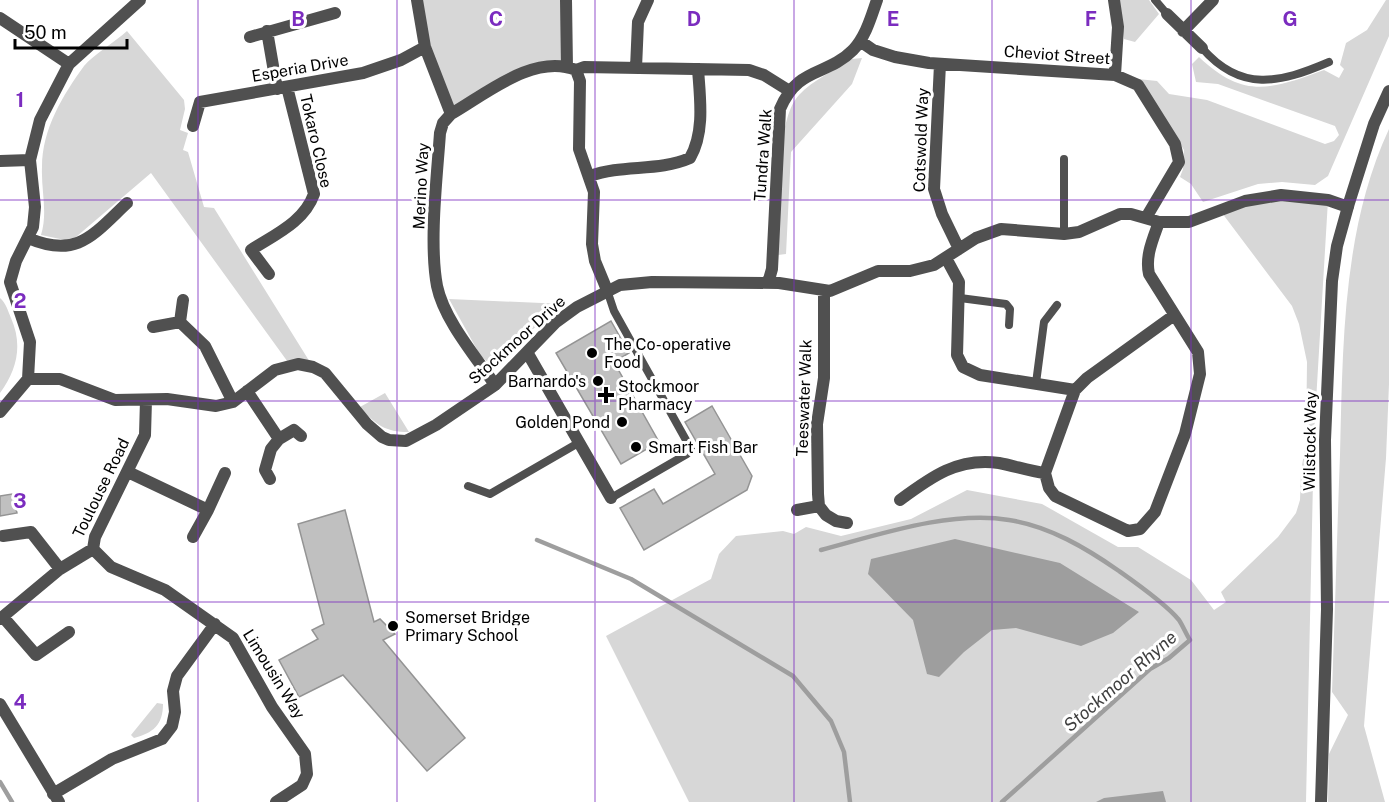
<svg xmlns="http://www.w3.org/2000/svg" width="1389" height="802" viewBox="0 0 1389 802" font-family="'Public Sans',sans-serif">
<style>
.green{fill:#d7d7d7}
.water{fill:#9e9e9e}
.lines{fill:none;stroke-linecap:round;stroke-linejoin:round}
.stream{stroke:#9e9e9e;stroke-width:4.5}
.building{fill:#c0c0c0;stroke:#949494;stroke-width:1.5}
.service{stroke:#505050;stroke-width:8}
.minor{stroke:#505050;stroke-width:12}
.grid{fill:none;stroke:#7b2cbf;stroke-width:1.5;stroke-opacity:0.55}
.poi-dot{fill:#000;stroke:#fff;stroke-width:2}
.labels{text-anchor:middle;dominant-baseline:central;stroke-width:6;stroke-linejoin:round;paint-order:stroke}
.street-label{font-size:16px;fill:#000;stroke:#fff}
.poi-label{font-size:16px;fill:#000;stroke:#fff;text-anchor:start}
.water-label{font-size:18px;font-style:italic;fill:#3f3f3f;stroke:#fff}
.grid-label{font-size:20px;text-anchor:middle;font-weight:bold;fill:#7b2cbf;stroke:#fff;stroke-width:6;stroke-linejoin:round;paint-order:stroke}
</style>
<rect width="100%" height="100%" fill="#fff"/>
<!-- green -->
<path class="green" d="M417 0H566L567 67H546L451 114Z
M1119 0H1149L1159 14 1135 42 1124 39Z
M1386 0H1389V36L1328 176 1315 185 1282 182 1258 184 1203 202 1191 184 1180 177 1183 169 1184 150 1138 79 1157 81 1169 94 1207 100 1325 144 1334 141 1339 135 1335 126 1218 84 1196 82 1192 64 1199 57C1244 100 1272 89 1324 70L1339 78 1344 69 1340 65 1346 43 1367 30Z
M127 31 184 100 185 109 180 130 188 133 183 150 188 152 204 207 214 208 313 367 290 365 151 173 76 237 65 240 41 235C48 212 41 191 42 167 42 129 63 95 84 66 93 55 115 42 127 31Z
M862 58 852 84 791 152 786 254 778 255C779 219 774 121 799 95 813 80 835 70 852 59Z
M1389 129V384L1386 458 1364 726 1385 802H1328L1329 754 1348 715 1332 692C1335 613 1337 534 1340 455 1343 346 1342 230 1389 129Z
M1328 200 1314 435 1306 802H689L606 636 711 579 719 554 736 536 783 531 794 534 806 527 841 536 911 519 967 490 1042 504 1118 547H1138L1191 580 1214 610 1226 602 1221 592 1278 537 1296 513 1300 500 1301 471 1306 443 1307 362 1299 324 1292 306 1219 209 1245 201Z
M0 298C6 303 8 311 11 318 23 345 17 370 0 393Z
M449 299 564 304 533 329 499 365 493 367 480 355Z
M385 393 409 432C385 432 376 425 360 407Z
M157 703 163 704C163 725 153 733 134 738L131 735Z"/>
<!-- water -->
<path class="water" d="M955 539 1060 563 1139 612 1113 633 1081 646 1016 628 992 630 964 652 939 677 927 674 913 620 868 574 871 559Z
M1163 791 1166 802H1096L1104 798Z"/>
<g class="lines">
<!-- stream -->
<path class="stream" d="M537 540 631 579 793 676 831 721 844 752 850 802
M821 550C878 535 950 510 1009 520 1049 526 1086 548 1119 571 1136 583 1166 604 1179 620 1183 626 1186 634 1190 640L1169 658 1150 669 1002 802
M0 782 12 802"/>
</g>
<!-- building -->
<path class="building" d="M611 321 629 353 614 362 659 442 621 464 556 353Z
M712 406 752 476 747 490 644 550 620 508 654 489 663 504 715 474 685 422Z
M12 494 17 513 0 516V496Z
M345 510 374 622 380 619 395 634 383 640 465 738 427 771 343 675 299 697 279 660 318 639 312 630 324 624 298 524Z"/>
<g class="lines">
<!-- service -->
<path class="service" d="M1155 0 1167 14
M1202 48C1241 93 1280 83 1329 62
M1064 234V159
M607 290 614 311 691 449 687 454 611 498
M960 298 1006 304 1010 309 1009 325
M1036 383 1044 322 1057 305
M468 486 490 494 580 442"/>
<!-- minor -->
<path class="minor" d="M417 0 425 47 451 114
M566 0 567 67
M1114 0 1118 27 1115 75
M1167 14 1202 48
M0 18 69 64
M267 31 277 89
M1183 31 1213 0
M250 37 335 13
M860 41 873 50 895 57 929 63 1115 75 1138 85 1175 144 1179 162 1147 216
M940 64 934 189 942 214 959 249
M636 68 638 22 648 0
M576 70 580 81 579 149 594 192 592 244 595 261 607 290
M193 126 200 102 363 73 401 60 425 47
M0 161 30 160
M590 176C623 164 658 172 690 158 705 132 700 98 698 69
M1159 222C1153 239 1145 256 1149 274L1198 352 1200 374 1185 434 1155 512 1140 529 1128 531 1055 496 1049 488 1045 473 1075 390 1087 378 1173 316
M28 238C77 259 93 235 127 203
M946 258 959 282 957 355 963 367 980 375 1075 390
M269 274 251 250C276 234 304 222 314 194L287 87
M768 283 772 269 780 109C798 66 826 77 853 50 866 36 871 17 877 0
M824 290V378L817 424 818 494 819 506 826 515 836 521 847 523
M183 300 180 322 205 346 233 402
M153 327 180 322
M527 352 611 498
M28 379 30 342 10 282 16 261 33 227 35 207 30 160 40 120 69 64 140 0
M495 385C476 357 444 320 437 286 429 243 437 177 440 133L443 123 451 114C486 94 534 53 576 70L584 67 749 70 764 75 788 90
M247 391 279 439 271 449 265 470 270 479
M0 412 28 379H60L115 400 167 399 216 406 233 402 275 370 298 364 313 367 325 373 367 424 382 437 389 440 406 441 436 425 495 385 555 323 577 307 620 285 652 282 779 283 830 291 878 271H910L934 265 976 238 1001 229 1064 234 1079 232 1120 214H1131L1159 222H1189L1245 201 1281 195 1328 200 1348 207
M279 439 294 430 301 436
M128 472 208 510 225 473
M900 500C931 477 958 457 999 463 1015 466 1029 471 1045 473
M797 510 819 506
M3 536 31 532 60 569
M193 537 208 510
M93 549 111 567 165 590 233 638 272 707 305 754 307 774 302 785 276 802
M3 617 36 655 69 632
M0 619 60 569 93 549 95 537 145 435 146 400
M0 704 59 802
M53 794 112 759 162 739 172 726 175 712 173 691 177 676 215 624
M1321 802 1327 609 1325 440 1332 281 1337 246 1349 203 1374 124 1389 91"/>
</g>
<!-- grid -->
<path class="grid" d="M198 0V802M397 0V802M595 0V802M794 0V802M992 0V802M1191 0V802M0 200H1389M0 401H1389M0 602H1389"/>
<!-- markers -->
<g class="poi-dot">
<circle cx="592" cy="353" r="6"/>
<circle cx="598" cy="381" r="6"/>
<path d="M603 386h6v6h6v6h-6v6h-6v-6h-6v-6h6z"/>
<circle cx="622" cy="422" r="6"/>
<circle cx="636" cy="447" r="6"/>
<circle cx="393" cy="626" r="6"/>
</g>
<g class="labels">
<!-- street labels -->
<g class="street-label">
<text transform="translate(1057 55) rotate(4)">Cheviot Street</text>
<text transform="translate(300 68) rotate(-10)">Esperia Drive</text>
<text transform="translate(921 140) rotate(-88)">Cotswold Way</text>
<text transform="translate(316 141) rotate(77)">Tokaro Close</text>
<text transform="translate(763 155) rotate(-86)">Tundra Walk</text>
<text transform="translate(421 186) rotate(-87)">Merino Way</text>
<text transform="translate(517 340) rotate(-42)">Stockmoor Drive</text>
<text transform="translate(804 398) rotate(-88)">Teeswater Walk</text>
<text transform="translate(1310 441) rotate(-89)">Wilstock Way</text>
<text transform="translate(101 488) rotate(-64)">Toulouse Road</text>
<text transform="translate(274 674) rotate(58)">Limousin Way</text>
</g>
<!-- poi labels -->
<g class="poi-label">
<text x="604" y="344">The Co-operative<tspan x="604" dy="18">Food</tspan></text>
<text x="586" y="381" text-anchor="end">Barnardo's</text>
<text x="618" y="386">Stockmoor<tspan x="618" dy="18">Pharmacy</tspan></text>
<text x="610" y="422" text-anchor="end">Golden Pond</text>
<text x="648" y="447">Smart Fish Bar</text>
<text x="405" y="617">Somerset Bridge<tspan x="405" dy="18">Primary School</tspan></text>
</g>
<!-- water labels -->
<g class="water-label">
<text transform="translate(1120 681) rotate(-41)">Stockmoor Rhyne</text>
</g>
</g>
<g class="grid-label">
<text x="298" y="26">B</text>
<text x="496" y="26">C</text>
<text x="694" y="26">D</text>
<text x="893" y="26">E</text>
<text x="1091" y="26">F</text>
<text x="1290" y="26">G</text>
<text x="20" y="107">1</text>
<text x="20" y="308">2</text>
<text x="20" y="508">3</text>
<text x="20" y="709">4</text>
</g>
<!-- scale -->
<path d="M15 39v9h112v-9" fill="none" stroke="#000000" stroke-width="3"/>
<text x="24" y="39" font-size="18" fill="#000000" stroke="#ffffff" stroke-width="4.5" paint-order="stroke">50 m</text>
</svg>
